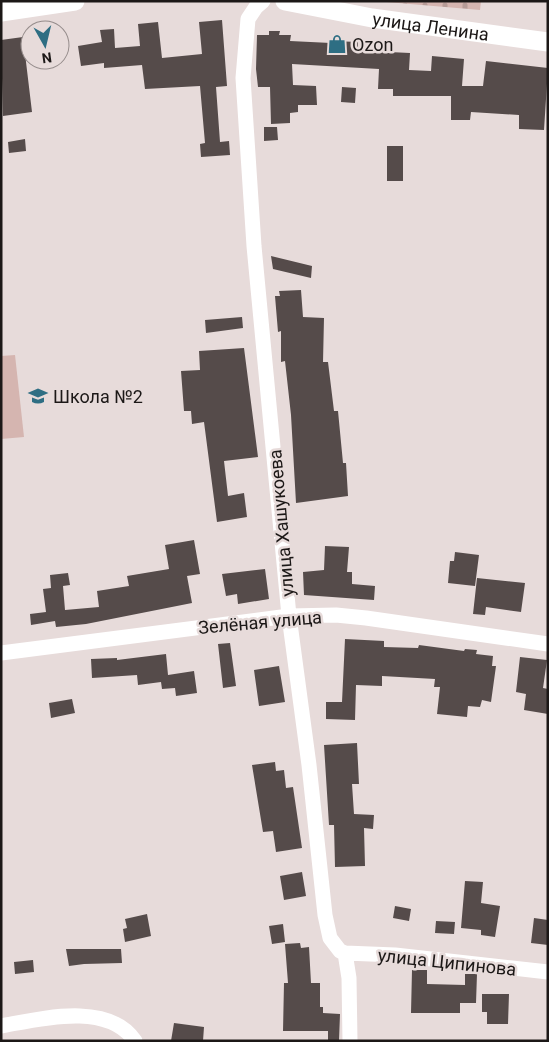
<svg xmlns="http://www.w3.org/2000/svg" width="549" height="1042" viewBox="0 0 549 1042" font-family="Roboto,sans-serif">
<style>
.green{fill:#d5b5b0}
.cemetery{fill:url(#cemetery-stones)}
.building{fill:#554b4a}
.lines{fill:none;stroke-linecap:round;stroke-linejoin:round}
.minor{stroke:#fff;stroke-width:15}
.tertiary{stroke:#fff;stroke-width:19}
.labels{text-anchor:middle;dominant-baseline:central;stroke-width:5;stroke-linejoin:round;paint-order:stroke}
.street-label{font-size:18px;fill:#1c1817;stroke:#e7dbda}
.poi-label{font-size:18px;fill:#1c1817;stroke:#e7dbda;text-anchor:start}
</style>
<defs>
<pattern id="cemetery-stones" width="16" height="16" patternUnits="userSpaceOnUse" patternTransform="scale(1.25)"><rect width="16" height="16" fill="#d5b5b0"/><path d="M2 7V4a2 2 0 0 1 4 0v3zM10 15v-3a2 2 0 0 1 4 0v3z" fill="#b69b97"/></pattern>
</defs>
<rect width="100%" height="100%" fill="#e7dbda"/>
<!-- green -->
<path class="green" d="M15 355 24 437 1 439V356Z"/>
<!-- cemetery -->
<path class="cemetery" d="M375 1H481L480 10Z"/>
<!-- building -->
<path class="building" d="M222 20 227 86 216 87 220 142 229 141 230 155 201 157 200 144 205 143 200 86 145 89 142 65 104 68V63L81 66 78 46 102 42 100 30 114 29 115 48 140 46 138 24 158 22 162 58 202 54 199 22Z
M269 31H280L279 35H291L290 41 331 43 332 41 358 42V48H389V52L410 53 409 70 431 71 432 56 464 59 462 86H483L486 61 548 68 544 130 519 129V115L471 112 470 120H451V96H393V89H378L379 69 292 64 293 85 316 86 317 105H298V112L290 113V123L271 124 270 87H258L256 69 257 35H269Z
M23 37 32 112 3 116 1 40Z
M342 87 356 88 355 103 341 102Z
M264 127H277L278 140 264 141Z
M25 139 26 151 9 153 8 142Z
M387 146H403V181H387Z
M271 256 312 266 311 278 273 269Z
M301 290 303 317 324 318 323 362H328L334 411H338L343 463H346L348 496 296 503 291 415 285 361 281 362V331L278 332 275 296H280L279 291Z
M242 317 243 328 206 333 205 320Z
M244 348 258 457 224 461 228 496 244 493 247 517 217 522 204 422 192 424 191 411H184L181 371 200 370 199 351Z
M194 540 200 574 187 576 192 603 86 624 56 627 55 621 31 625 30 614 46 612 43 589 51 588 50 575 68 573 70 585 63 586 65 610 99 607 97 591 129 586 127 576 169 569 165 545Z
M325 546 349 547 347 572H352V584L375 586 374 600 304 595 303 572 324 570Z
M455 552 479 555 475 586 448 583 450 561H454Z
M265 569 269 599 238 604 237 594 226 596 222 574Z
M477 578 525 583 521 612 486 607 485 615 473 614Z
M345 639 384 641V647L418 648 419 645 464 651 465 649 477 650 476 654 493 656 492 666H496L491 702 482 700 480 707 468 706 467 717 437 714 440 687H434L435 679 382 676V686L356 685 355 720 326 719V702H342Z
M230 643 236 686 223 688 218 644Z
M166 654 168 675 194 671 197 693 176 696 175 688 162 689 161 682 138 685 137 675 92 678 91 659 117 658V660Z
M520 657 547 660 543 688 548 689V714L524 710 526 694 516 692Z
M279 666 285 702 259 706 254 670Z
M72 699 75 713 51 718 49 703Z
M357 743 359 784H352L354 814 374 815 373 829 364 828 365 866 335 867 334 825H329L324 745Z
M275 762 276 771 284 770 286 788 293 787 302 848 276 852 273 831 263 832 252 765Z
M302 872 306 896 284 900 280 876Z
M465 881 483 882 481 903 500 906 495 937 481 935V930L461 928Z
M395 906 411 909 409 921 393 918Z
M147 914 151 936 125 942 123 929 127 928 125 919Z
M534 918 548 920V945L531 943Z
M436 921 455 922 454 934 435 933Z
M283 924 285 942 272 944 269 926Z
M300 943 301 948 309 947 311 983H320V1007H323V1013L340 1014 339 1041H328V1031H283L284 983H288L285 944Z
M66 949H121L122 963 84 964 69 966Z
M33 960 34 972 15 974 14 962Z
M412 970H427V984L465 985V974H477L476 1003H460V1013H411Z
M482 994H509L508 1024H487V1012H482Z
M174 1023 204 1027 203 1041H171Z"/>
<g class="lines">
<!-- minor -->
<path class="minor" d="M263 1 256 7 248 19 243 78 254 246 289 616 309 765 325 915 330 938 340 951 345 953 349 978 350 1041
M1 653 289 616 336 615 366 618 548 644
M345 953 395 955 548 972
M1 1026C40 1019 108 1001 135 1041"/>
<!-- tertiary -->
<g class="tertiary">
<path id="s1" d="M285 1 372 18 548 42"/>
<path d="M1 12 75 1"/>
</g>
</g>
<!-- icons -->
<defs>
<g id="shop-bare" transform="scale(1.5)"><path d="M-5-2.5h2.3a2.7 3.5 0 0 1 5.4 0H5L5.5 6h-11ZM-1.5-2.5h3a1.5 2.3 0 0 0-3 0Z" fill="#2e6e83" stroke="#e7dbda" stroke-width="2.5" paint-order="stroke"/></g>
<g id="school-bare" transform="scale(1.5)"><path d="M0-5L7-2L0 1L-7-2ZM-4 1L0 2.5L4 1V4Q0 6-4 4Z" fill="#2e6e83" stroke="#e7dbda" stroke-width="2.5" paint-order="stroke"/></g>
</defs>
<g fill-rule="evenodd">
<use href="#shop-bare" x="337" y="44"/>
<use href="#school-bare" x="38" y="396"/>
</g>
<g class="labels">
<!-- street labels -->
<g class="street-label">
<text stroke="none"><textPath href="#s1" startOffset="148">улица Ленина</textPath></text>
<text transform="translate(281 523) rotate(-95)">улица Хашукоева</text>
<text transform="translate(260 622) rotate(-5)">Зелёная улица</text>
<text transform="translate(447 962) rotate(6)">улица Ципинова</text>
</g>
<!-- poi labels -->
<g class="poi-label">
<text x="352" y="44">Ozon</text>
<text x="53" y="396">Школа №2</text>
</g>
</g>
<!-- border -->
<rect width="549" height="1042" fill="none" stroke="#1c1817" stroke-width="5"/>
<!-- north arrow -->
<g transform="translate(45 45) rotate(172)"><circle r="24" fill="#e7dbda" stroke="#968d8c"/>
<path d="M0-4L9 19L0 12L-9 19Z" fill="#2e6e83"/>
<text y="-8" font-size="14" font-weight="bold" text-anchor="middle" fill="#1c1817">N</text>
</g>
</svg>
